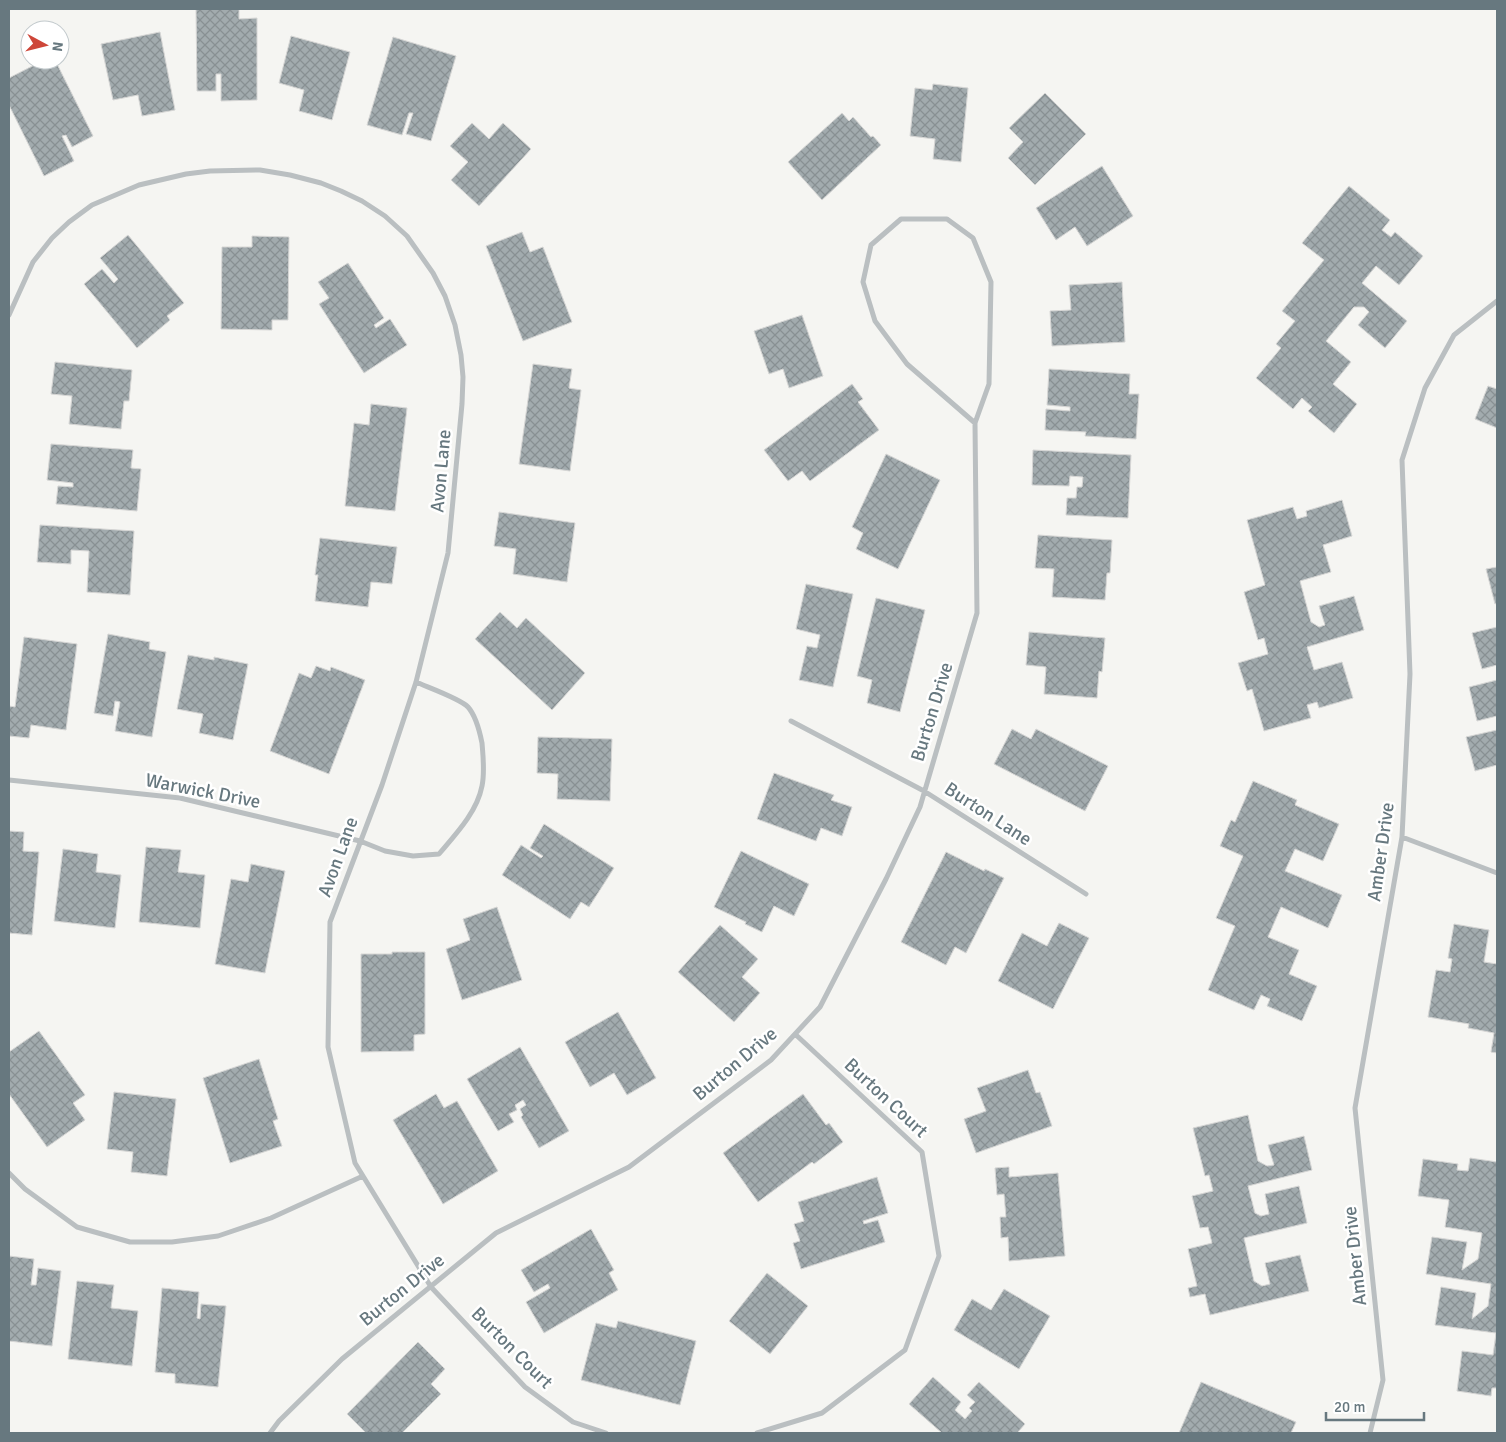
<svg xmlns="http://www.w3.org/2000/svg" width="1506" height="1442" viewBox="0 0 1506 1442" font-family="Signika,sans-serif">
<style>
.building{fill:url(#building-cross-hatch);stroke:#d6d6d5}
.lines{fill:none;stroke-linecap:round;stroke-linejoin:round}
.minor{stroke:#babfc1;stroke-width:5}
.labels{text-anchor:middle;dominant-baseline:central;stroke-width:5;stroke-linejoin:round;paint-order:stroke}
.street-label{font-size:19px;fill:#67787f;stroke:#fff}
</style>
<defs>
<pattern id="building-cross-hatch" width="8" height="8" patternUnits="userSpaceOnUse" patternTransform="scale(1.25)"><rect width="8" height="8" fill="#a2abae"/><path d="M0 0l8 8M0 8l8-8" fill="none" stroke="#889093"/></pattern>
</defs>
<rect width="100%" height="100%" fill="#f5f5f2"/>
<!-- building -->
<path class="building" d="M196 9H239V19L257 18V100L221 101V74H216V91H197Z
M160 32 175 110 142 116 138 95 113 100 101 44Z
M291 36 350 52 332 120 299 111 304 90 279 83Z
M393 37 456 56 431 141 406 134 413 113H409L402 135 367 125Z
M44 60H55L93 136 72 147 66 135 62 136 74 161 44 176 9 105V78Z
M933 84 968 88 961 162 933 159 935 139 910 136 915 88 932 90Z
M1045 93 1086 134 1035 185 1008 158 1023 142 1009 128Z
M842 113 849 121 853 117 871 137 873 136 881 145 822 200 788 162Z
M472 123 489 139 503 123 531 149 479 206 451 180 468 162 450 146Z
M1102 166 1133 216 1087 246 1075 227 1056 240 1036 208Z
M1349 186 1390 220 1382 230 1391 237 1395 232 1423 256 1399 285 1376 266 1362 283 1407 321 1385 348 1358 325 1369 312 1364 307H1354L1326 341 1351 362 1333 384 1357 404 1334 433 1308 411 1312 407 1302 398 1293 409 1256 378 1281 348 1276 344 1295 321 1282 311 1324 260 1302 243Z
M522 232 530 252 543 247 572 322 523 341 486 246Z
M128 235 184 303 167 316 170 320 137 348 84 284 102 269 114 283 118 279 100 258Z
M252 236 289 237 288 320H272V330L221 329 222 247H252Z
M348 263 384 318 374 325 376 328 390 319 407 345 364 373 319 304 329 298 318 282Z
M1122 282 1125 342 1052 346 1050 311 1071 310 1069 285Z
M802 315 823 376 789 388 783 369 769 374 754 331Z
M55 362 132 370 129 401H124L121 429 69 424 72 396 51 394Z
M533 364 572 369 569 388 581 390 570 471 519 464Z
M1049 369 1130 374 1129 394H1139L1136 439 1085 436 1086 432 1045 430 1046 409 1070 411V407L1047 405Z
M852 384 863 399 858 402 879 430 810 481 802 471 788 481 764 450Z
M1488 386 1497 389V428L1475 419Z
M371 404 407 408 395 511 345 506 354 423 369 425Z
M51 444 133 450 131 468 141 469 137 511 56 504 58 486 73 487V483L47 480Z
M1033 450 1131 455 1128 518 1066 515 1067 498H1076L1077 487H1082L1083 477 1070 476 1069 486 1032 485Z
M886 454 940 480 898 569 856 549 863 533 852 527Z
M1342 500 1352 536 1323 545 1331 572 1300 581 1311 622 1319 627 1325 625 1319 606 1354 596 1364 630 1307 647 1314 670 1342 662 1353 698 1319 708 1317 702 1307 705 1311 718 1264 731 1252 689 1247 691 1238 663 1268 654 1264 638 1258 640 1244 592 1265 585 1247 520 1293 507 1297 519 1307 516 1306 511Z
M499 512 575 523 567 582 513 574 516 549 494 546Z
M40 525 134 531 130 595 87 592 89 551 71 550V564L37 562Z
M1038 535 1112 540 1110 573H1107L1105 600 1052 597 1054 569 1035 568Z
M320 538 397 547 392 584 371 582 368 607 315 601 318 575H315Z
M1497 567V603L1495 604 1486 569Z
M806 584 853 594 833 687 799 680 807 646 817 648 820 635 796 629Z
M876 598 925 610 900 712 867 703 872 680 857 676Z
M500 612 517 628 526 618 585 673 552 710 475 639Z
M1497 627V665L1482 669 1472 633Z
M1029 632 1105 638 1102 672 1099 671 1097 698 1044 694 1046 667 1026 665Z
M108 634 150 642 149 649 166 652 152 737 115 731 120 702 115 701 113 716 94 713Z
M24 637 77 644 66 730 31 725 29 738 9 736V706L15 707Z
M188 655 214 660V657L248 664 233 740 199 733 203 714 177 709Z
M316 666 330 671 331 667 365 680 329 774 270 751 299 673 311 678Z
M1497 680V716L1477 721 1469 687Z
M1012 729 1031 739 1036 729 1108 766 1085 811 994 764Z
M1497 730V765L1475 771 1466 737Z
M538 737 612 739 610 801 557 799 558 774 537 773Z
M774 773 834 795 831 800 852 807 842 836 821 828 816 841 757 819Z
M1253 781 1297 800 1295 805 1339 824 1323 861 1295 849 1285 871 1342 895 1328 928 1281 907 1268 937 1299 950 1289 974 1317 986 1302 1021 1267 1006 1270 999 1261 995 1254 1010 1208 990 1235 926 1216 918 1243 856 1220 846 1231 820 1235 822Z
M544 824 614 868 589 907 581 902 570 919 502 875 521 845 541 858 543 856 530 848Z
M9 831 24 832 23 851 39 852 32 935 9 933Z
M146 847 181 850 178 872 205 875 200 928 139 922Z
M63 849 98 854 96 872 121 875 115 928 54 921Z
M741 851 809 884 794 916 774 906 762 932 745 924 746 922 714 907Z
M946 852 984 871 985 869 1004 878 966 953 955 947 946 965 901 942Z
M251 864 285 871 265 973 215 964 231 879 248 882Z
M497 907 522 980 462 1000 446 949 470 940 463 919Z
M1059 923 1089 938 1053 1009 998 981 1022 933 1047 946Z
M1454 924 1489 930 1484 962 1497 964V1053L1491 1052 1494 1033 1468 1028 1469 1024 1428 1017 1436 970 1450 972 1452 959 1448 958Z
M720 925 758 959 742 977 760 993 734 1022 678 972Z
M392 952H425V1034L414 1035V1051L361 1052V954H392Z
M618 1012 656 1078 627 1095 614 1073 590 1087 565 1042Z
M39 1031 85 1095 73 1103 85 1120 47 1147 9 1094V1052Z
M520 1047 569 1131 539 1148 521 1117 523 1115 520 1109 526 1105 523 1100 515 1105 517 1110 509 1114 514 1122 498 1131 467 1079Z
M259 1059 278 1119 273 1121 282 1146 230 1163 203 1078Z
M1028 1070 1036 1093 1040 1092 1052 1126 976 1153 964 1119 986 1111 977 1088Z
M114 1092 176 1099 167 1176 131 1172 133 1152 107 1149Z
M436 1094 444 1108 457 1101 498 1171 443 1204 393 1120Z
M803 1094 826 1125 829 1123 843 1142 814 1164 812 1162 758 1202 723 1153Z
M1248 1115 1258 1161 1267 1166 1274 1165 1268 1145 1304 1136 1312 1170 1248 1186 1255 1213 1261 1216 1269 1214 1265 1194 1299 1186 1307 1223 1244 1238 1254 1281 1262 1286 1270 1284 1265 1263 1300 1255 1309 1291 1210 1315 1205 1294 1190 1297 1188 1288 1197 1286 1188 1249 1212 1243 1208 1227 1200 1228 1192 1196 1213 1191 1209 1175 1205 1176 1193 1128Z
M1470 1158 1497 1162V1388H1492L1491 1396 1457 1391 1462 1351 1493 1355 1496 1333 1435 1325 1441 1287 1476 1293 1472 1319 1488 1306 1491 1284 1426 1274 1432 1237 1467 1242 1462 1270 1478 1259 1482 1233 1445 1227 1449 1200 1418 1196 1423 1159 1458 1164 1457 1170 1468 1171Z
M1009 1167V1177L1058 1173 1065 1256 1009 1261 1008 1237 1001 1238 1000 1217H1006L1004 1194 997 1195 995 1168Z
M877 1177 888 1213 863 1221 864 1224 878 1220 885 1242 801 1269 793 1243 800 1241 794 1224 804 1221 798 1202Z
M591 1229 614 1270 609 1273 618 1290 544 1333 526 1302 550 1288 548 1284 534 1292 521 1270Z
M9 1256 34 1259 31 1285H36L38 1268 61 1271 52 1346 9 1341Z
M767 1273 808 1306 770 1354 729 1321Z
M77 1281 114 1285 111 1308 138 1311 132 1366 68 1359Z
M162 1288 199 1292 197 1318 200 1319 201 1304 226 1306 218 1387 175 1383V1374L155 1372Z
M1004 1289 1050 1316 1019 1369 954 1330 972 1299 991 1310Z
M618 1321 696 1341 680 1405 581 1380 596 1323 616 1328Z
M418 1342 445 1369 431 1384 441 1394 402 1433H366L347 1414Z
M933 1377 961 1402 955 1410 965 1419 972 1411 969 1408 975 1402 967 1395 979 1382 1025 1424 1017 1433H942L909 1404Z
M1201 1382 1296 1422 1291 1433H1179Z"/>
<g class="lines">
<!-- minor -->
<path class="minor" d="M9 315 33 262 52 238 69 222 92 205 139 185 186 174 210 171 260 170 290 175 321 183 341 191 362 201 385 216 407 236 433 273 445 296 455 325 461 355 463 377 462 404 448 553 416 682 382 785 330 922 328 1047 355 1163 431 1287 525 1387 573 1422 606 1433
M791 721 924 791 1086 894
M9 780 180 798 360 841 385 851 413 856 439 854C456 834 477 812 482 786 485 772 483 756 482 743 480 733 476 716 468 707 461 699 427 687 416 682
M1402 837 1497 873
M9 1173 25 1189 77 1227 130 1242H172L218 1236 271 1218 363 1176
M270 1433 279 1421 342 1359 496 1233 629 1167 771 1060 820 1007 886 879 920 807 977 613 975 423 989 384 991 282 973 238 947 219H901L871 245 863 282 875 321 907 364 975 423
M757 1433 822 1413 905 1350 939 1256 922 1152 795 1034
M1370 1433 1383 1380 1355 1108 1402 837 1410 674 1402 460 1425 388 1454 335 1497 301"/>
</g>
<g class="labels">
<!-- street labels -->
<g class="street-label">
<text transform="translate(441 471) rotate(-85)">Avon Lane</text>
<text transform="translate(932 712) rotate(-73)">Burton Drive</text>
<text transform="translate(203 791) rotate(11)">Warwick Drive</text>
<text transform="translate(988 814) rotate(33)">Burton Lane</text>
<text transform="translate(1381 852) rotate(-82)">Amber Drive</text>
<text transform="translate(338 857) rotate(-70)">Avon Lane</text>
<text transform="translate(735 1064) rotate(-40)">Burton Drive</text>
<text transform="translate(886 1098) rotate(43)">Burton Court</text>
<text transform="translate(1355 1256) rotate(-96)">Amber Drive</text>
<text transform="translate(402 1290) rotate(-39)">Burton Drive</text>
<text transform="translate(512 1348) rotate(45)">Burton Court</text>
</g>
</g>
<!-- border -->
<rect width="1506" height="1442" fill="none" stroke="#67787f" stroke-width="20"/>
<!-- north arrow -->
<g transform="translate(45 45) rotate(97)"><circle r="24" fill="#ffffff" stroke="#c2c9cc"/>
<path d="M0-4L9 19L0 12L-9 19Z" fill="#ce4639"/>
<text y="-8" font-size="14" font-weight="bold" text-anchor="middle" fill="#67787f">N</text>
</g>
<!-- scale -->
<path d="M1326 1412v8h98v-8" fill="none" stroke="#67787f" stroke-width="2.5"/>
<text x="1334" y="1412" font-size="15" fill="#67787f" stroke="#ffffff" stroke-width="4" paint-order="stroke">20 m</text>
</svg>
